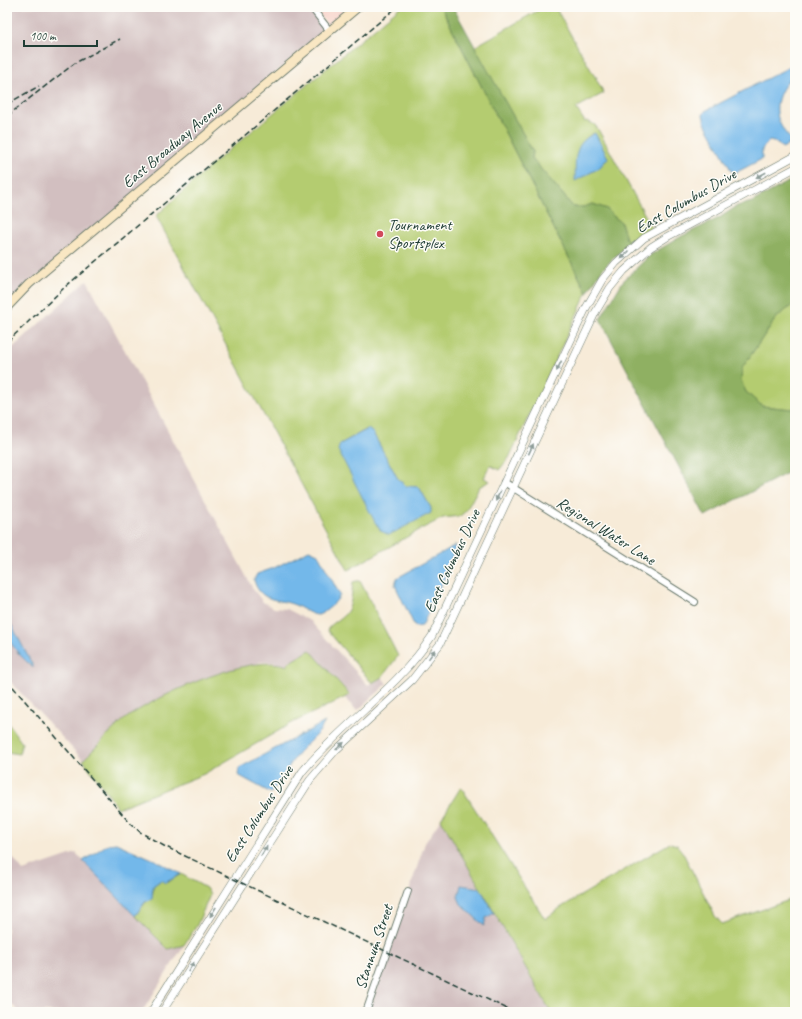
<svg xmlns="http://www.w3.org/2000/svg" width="802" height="1019" viewBox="0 0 802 1019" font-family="Caveat,sans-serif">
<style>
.built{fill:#f7d1c7}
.industrial{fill:#d2bfc0}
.green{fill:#b4cc70;stroke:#6a8452;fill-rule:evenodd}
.forest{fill:#8fb062;stroke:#57764b}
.water{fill:#73b8ea;stroke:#497a8f}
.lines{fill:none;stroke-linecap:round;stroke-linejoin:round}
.minor-casing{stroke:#6b7a6d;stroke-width:8}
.tertiary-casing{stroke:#6b7a6d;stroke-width:8}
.secondary-casing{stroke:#6b7a6d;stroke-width:10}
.minor{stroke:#fff;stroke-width:6}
.tertiary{stroke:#fff;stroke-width:7}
.secondary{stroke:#f9e7c3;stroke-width:8}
.rail{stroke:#1f3d34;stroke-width:1.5;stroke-dasharray:6 3;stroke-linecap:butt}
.oneway{fill:#8f9e9a}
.poi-dot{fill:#d1495b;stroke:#fdfcf7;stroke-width:1.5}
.labels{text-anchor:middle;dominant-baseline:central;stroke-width:3;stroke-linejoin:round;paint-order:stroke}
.street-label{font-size:16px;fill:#1f3d34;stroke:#fdfcf7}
.poi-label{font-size:16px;fill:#1f3d34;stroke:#fdfcf7;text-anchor:start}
</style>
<rect width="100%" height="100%" fill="#fdfcf7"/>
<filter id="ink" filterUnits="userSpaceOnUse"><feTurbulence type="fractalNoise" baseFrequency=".025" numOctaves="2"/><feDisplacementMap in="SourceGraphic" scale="8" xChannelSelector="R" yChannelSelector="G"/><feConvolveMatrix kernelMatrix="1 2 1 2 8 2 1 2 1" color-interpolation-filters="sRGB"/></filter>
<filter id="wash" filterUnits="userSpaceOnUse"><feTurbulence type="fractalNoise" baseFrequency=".012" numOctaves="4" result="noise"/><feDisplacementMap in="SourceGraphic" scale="16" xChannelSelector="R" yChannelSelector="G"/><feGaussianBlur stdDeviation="0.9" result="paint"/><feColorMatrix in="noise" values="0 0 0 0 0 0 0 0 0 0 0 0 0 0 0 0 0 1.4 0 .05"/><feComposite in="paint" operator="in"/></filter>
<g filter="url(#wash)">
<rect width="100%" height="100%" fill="#f7ebd8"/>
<!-- built -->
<path class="built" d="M314 7H353L329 27Z"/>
<!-- industrial -->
<path class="industrial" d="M7 7H308L325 30 7 303Z
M87 280 253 589 263 602 274 608 287 609 310 621 368 685 382 677 387 684 357 711 345 697 350 694 310 650 288 666 273 662H260L131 715 83 760 7 678V638L29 665 33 666 7 616V353Z
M441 819 480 888 461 885V904L483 925 486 918 494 913 551 1012H369L425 843Z
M7 850 23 871 76 853 167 949 184 945 142 1012H20L7 1000Z"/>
<!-- green -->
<path class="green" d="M400 7H441L587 293 509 458 499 470 490 465 484 478 490 481 479 487 466 511 460 516 443 518 423 528 348 570 156 216 216 161ZM367 429 373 433 398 479 406 486 419 487 431 508 340 444Z
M544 7H555L595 77H597L596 79 604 93 576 108 585 122 587 121 595 125 599 131 652 228 630 242 626 240 621 222 613 216 607 209 593 204 583 207H573C560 190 545 175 532 158L533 152 474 47ZM594 133 608 158 599 168 576 180C578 160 574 143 594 133Z
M795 303V407L792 409 762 406 746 392 741 381 742 368 776 318Z
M357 581H360L398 656 382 677 372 683 327 630C331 624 336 622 342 617 353 609 351 594 353 582Z
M310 650 350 695 292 723 204 774 118 808 83 760C97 747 116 724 132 714 164 693 252 652 288 666V663Z
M7 722 22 743 19 754 7 752Z
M461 787 545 919 560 908 670 843 677 845 683 853 715 916 722 924 795 898V950L793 951 795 956V1012H551L441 819Z
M181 874 206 888 210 895 197 925 184 945 168 949 135 916 153 893V886L161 880 166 883Z"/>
<!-- forest -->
<path class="forest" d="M441 7H453L533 152 532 158C545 175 560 190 573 207H583L593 204 607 209 613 216 621 222 626 239 630 242 602 270 587 293Z
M795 178V303L776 318 742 368 741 381 746 392 762 406 792 409 795 407V469L705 516 600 319 623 281 650 255 680 237 719 218 737 206 752 202Z"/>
<!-- water -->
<path class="water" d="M795 64V74C779 88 770 109 783 129 785 133 788 136 791 139L790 144 782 148 778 143 769 141 762 149V159L737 172H732L705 123 703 115 705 111Z
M595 133 608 158 599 168 575 181C576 159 572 144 595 133Z
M368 429 373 433 398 479 406 486 419 487 431 508V513L389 535 381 531 375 522 338 450 340 444Z
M456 545 447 572 422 626 415 627 395 585 397 578Z
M309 550 318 554 340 595C337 602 325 613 318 615 311 615 302 608 295 605 278 598 260 603 254 580L257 574 274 568Z
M7 616 33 666V668L19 654 7 638Z
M325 722 319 732 298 753 271 793 238 775 239 768Z
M116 843 157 861 181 874 165 883 161 880 153 886 152 899 145 902 135 916 83 861 108 844Z
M461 885 480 888 494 913 486 918 484 926 461 904 458 897Z"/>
</g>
<g filter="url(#ink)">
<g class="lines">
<!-- minor casing -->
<g class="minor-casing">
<path id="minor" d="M311 7 329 30
M504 482 695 602
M366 1012 408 891"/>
</g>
<!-- tertiary casing -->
<g class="tertiary-casing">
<path id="tertiary" d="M151 1012 302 772C342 724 397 689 432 636L586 308 602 280 616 263 644 238 795 156
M162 1012 310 780 336 750 412 680 440 644 595 313 610 288 624 271 651 247 667 237 795 168"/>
</g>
<!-- secondary casing -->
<g class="secondary-casing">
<path id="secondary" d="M7 307 29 284 358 7"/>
</g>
<!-- minor -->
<use href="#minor" class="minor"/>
<!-- tertiary -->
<use href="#tertiary" class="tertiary"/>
<!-- secondary -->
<use href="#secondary" class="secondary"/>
<!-- rail -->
<path class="rail" d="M7 104 39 86
M7 116 75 63 120 39
M7 342 65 287 397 7
M7 680 129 822 140 832 164 846 514 1012"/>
</g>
<!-- one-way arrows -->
<defs><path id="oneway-solid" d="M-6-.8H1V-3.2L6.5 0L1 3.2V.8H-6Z"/></defs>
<g class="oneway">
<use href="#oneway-solid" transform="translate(761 175) rotate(152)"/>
<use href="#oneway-solid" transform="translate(625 255) rotate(136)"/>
<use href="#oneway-solid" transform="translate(559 366) rotate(115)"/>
<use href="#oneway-solid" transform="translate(531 449) rotate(-65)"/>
<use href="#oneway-solid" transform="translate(498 496) rotate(115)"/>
<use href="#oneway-solid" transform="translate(432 654) rotate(-54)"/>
<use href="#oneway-solid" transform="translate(340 746) rotate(-42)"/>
<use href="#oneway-solid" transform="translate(264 851) rotate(-58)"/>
<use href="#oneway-solid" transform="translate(213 912) rotate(122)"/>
<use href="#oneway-solid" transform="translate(191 967) rotate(-58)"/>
</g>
</g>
<!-- markers -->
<circle class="poi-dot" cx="380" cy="234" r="4"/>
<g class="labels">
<!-- street labels -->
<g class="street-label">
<text transform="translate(172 145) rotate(-40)">East Broadway Avenue</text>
<text transform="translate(686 201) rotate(-30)">East Columbus Drive</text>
<text transform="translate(606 531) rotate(32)">Regional Water Lane</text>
<text transform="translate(452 561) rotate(-65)">East Columbus Drive</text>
<text transform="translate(259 814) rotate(-57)">East Columbus Drive</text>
<text transform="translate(374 947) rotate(-71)">Stannum Street</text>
</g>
<!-- poi labels -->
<g class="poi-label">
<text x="388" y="225">Tournament<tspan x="388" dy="18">Sportsplex</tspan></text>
</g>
</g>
<!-- margin -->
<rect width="802" height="1019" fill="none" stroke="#fdfcf7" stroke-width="24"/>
<!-- scale -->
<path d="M24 40v6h73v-6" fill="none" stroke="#1f3d34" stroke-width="2"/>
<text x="30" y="40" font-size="12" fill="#1f3d34" stroke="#fdfcf7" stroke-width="3" paint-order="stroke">100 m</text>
</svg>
